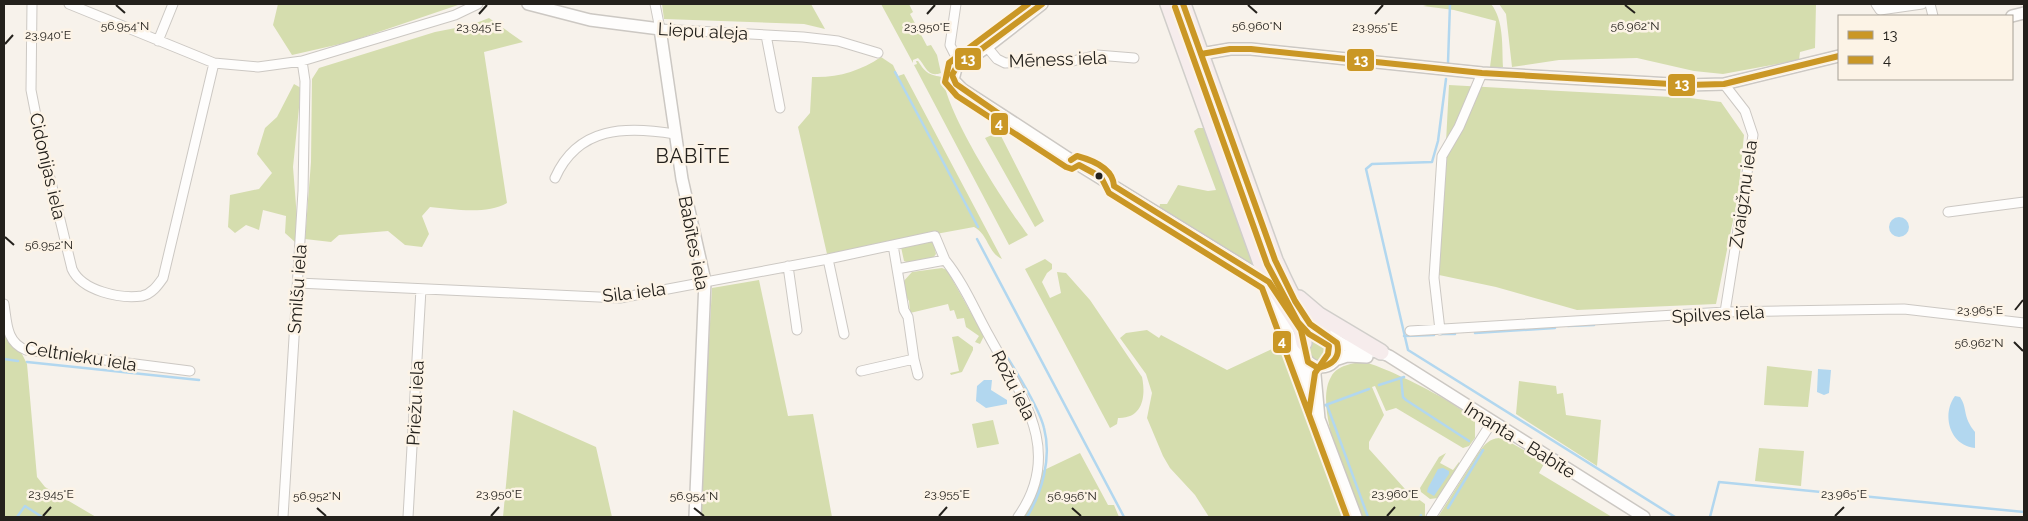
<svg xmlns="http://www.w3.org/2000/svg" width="2028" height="521" viewBox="0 0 2028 521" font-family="Raleway,sans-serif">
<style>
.green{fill:#d5ddae}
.water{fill:#b2d7ef}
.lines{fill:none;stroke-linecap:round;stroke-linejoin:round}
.stream{stroke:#b2d7ef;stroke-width:2.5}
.street-casing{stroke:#ccc8c3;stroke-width:11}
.secondary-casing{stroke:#ccc8c3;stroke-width:14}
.highway-casing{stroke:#d0ceca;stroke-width:18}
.street{stroke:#fefdfc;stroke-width:9}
.secondary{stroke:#fefdfc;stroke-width:11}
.highway{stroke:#f6ecec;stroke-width:15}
.bus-1-casing{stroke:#fcf3e6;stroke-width:10}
.bus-2-casing{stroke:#fcf3e6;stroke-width:10}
.bus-1{stroke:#ca9725;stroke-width:6}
.bus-2{stroke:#ca9725;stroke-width:6}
.ticks{fill:none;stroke:#24211c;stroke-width:2}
.bus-dot{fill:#24211c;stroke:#fcf3e6;stroke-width:2}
.labels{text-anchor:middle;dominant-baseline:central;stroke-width:5;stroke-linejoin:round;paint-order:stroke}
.street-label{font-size:18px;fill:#24211c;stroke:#fcf3e6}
.quarter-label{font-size:20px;letter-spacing:1px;fill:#24211c;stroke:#fcf3e6}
.ticks-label{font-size:12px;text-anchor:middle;fill:#24211c;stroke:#fcf3e6;stroke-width:5;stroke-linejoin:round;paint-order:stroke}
.line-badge{stroke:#fcf3e6;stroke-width:2}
.badge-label{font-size:14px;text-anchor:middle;font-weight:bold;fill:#fff}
</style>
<rect width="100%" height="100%" fill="#f7f2eb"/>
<!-- green -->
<path class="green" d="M278 4H458V5L349 42 292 55 273 25Z
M662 4H811L825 29 804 24 664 19Z
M881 4H909L913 12 910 14 927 46 931 45 937 55 941 73C927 78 926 66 918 58L913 60V63Z
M1431 4H1491C1504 20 1502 46 1503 67H1490L1496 21 1454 10 1423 6Z
M1499 4H1816L1815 48 1800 52 1799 60 1723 74 1694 71 1637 58 1559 60 1512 67 1506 14Z
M489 18 523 42 484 52 507 203C486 215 453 209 430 207L422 216 429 234 422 247 405 245 388 231 339 235 331 242 305 239 311 162 312 79 319 68 435 32 471 25Z
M881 57 893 65 898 76 904 74 1002 259C988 253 988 234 974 227L827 254 798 127 810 113 812 77C838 78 860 71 881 57Z
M916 61H918C926 74 930 75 943 77 947 115 1004 203 1028 235L1009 245 914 65 917 64Z
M294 84 301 88 293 167 298 231 295 242 285 233 286 216 263 210 259 230 246 225 235 233 228 227 230 195 259 189 272 173 257 154 265 128 277 117Z
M1449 85 1690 98 1721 102 1744 135 1738 196 1716 304 1577 310 1496 287 1439 275Z
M1198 128H1203L1207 134 1253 263 1251 266 1159 209 1160 204H1167L1178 185 1208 191 1216 190 1194 131Z
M999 132 1044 221 1035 227 985 138Z
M933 240 936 254 933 258 909 263 904 261 901 247Z
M1045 259 1052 264V269L1047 273 1042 282 1050 298 1061 293 1057 272 1066 273 1090 300 1142 377C1146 396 1143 419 1118 418L1117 424 1110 428 1025 269Z
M942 268 947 270 984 336 980 344 975 342 979 336 966 327 964 318 957 319 954 310 950 311 948 304 910 313 909 301 904 294 902 283 912 272Z
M759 280 788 416 813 414 832 517H699L712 288Z
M4 321 8 342 21 352 27 364 37 477 45 487 96 517H4Z
M1147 330 1159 338 1161 335 1227 370 1285 343 1351 517H1209L1195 495 1170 468 1163 456 1147 418 1152 393 1146 374 1120 338 1126 333Z
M1306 349a15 15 0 1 1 30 0a15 15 0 1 1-30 0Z
M958 336 973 347V350L962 372 951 375 950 373 959 371 952 337Z
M1364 362C1386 367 1464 405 1475 422V438L1469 446 1463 448 1396 408 1386 411 1375 386 1372 387 1384 415 1369 442V449L1405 489 1425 504V517H1360C1349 486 1313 407 1331 377 1337 365 1353 363 1364 362Z
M1767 366 1812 371 1808 407 1764 405Z
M1519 381 1556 386 1557 394 1563 393 1566 415 1601 420 1597 466 1516 414Z
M513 410 596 447 612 517H503Z
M993 420 999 444 977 448 972 424Z
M1499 438 1506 440 1545 462 1539 473 1612 517H1438L1479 452C1485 444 1489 439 1499 438Z
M1759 448 1804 451 1801 486 1755 481Z
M1080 453 1108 505H1114L1119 517H1023L1037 490 1042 471Z
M1446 453 1440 463 1453 470 1459 462V466L1438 498 1430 499 1421 492 1420 488 1439 457Z"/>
<!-- water -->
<path class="water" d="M1889 227a10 10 0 1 1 20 0a10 10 0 1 1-20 0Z
M1818 369 1831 370 1829 393 1824 395 1817 392Z
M984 380H992L991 390 1007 400V404L986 408 976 401 977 386Z
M1955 396 1960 397C1968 409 1962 416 1975 432V448C1950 446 1941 415 1955 396Z
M1443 468 1449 471V474L1434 496 1427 492 1428 488 1438 469Z"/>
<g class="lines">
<!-- stream -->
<path class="stream" d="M1448 63 1450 4
M895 72 978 227
M1446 79 1438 141 1432 162 1372 164 1366 169 1408 350 1675 517
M977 239 1124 517
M1568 326 1594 325
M1475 333 1555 328
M1441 334H1455
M1404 336 1434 335
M1004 352C1016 371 1039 407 1044 428 1052 458 1042 492 1027 517
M4 359 18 361
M27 362 199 380
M1401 378 1403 397 1406 400 1469 441
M1379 385 1404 377
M1327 405 1368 517
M1323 406 1369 389
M1448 508 1483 450
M17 517 25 506 42 517
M1420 517 1421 515
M1710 517 1719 482 2024 512"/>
<!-- street casing -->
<g class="street-casing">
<path id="street" d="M32 4 31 90 41 141 72 269C82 291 120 299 142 296 152 294 158 285 163 278L214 63
M69 4 214 63 258 67 302 61 455 15 478 4
M655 4 660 29 803 37 838 41 878 53
M956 4 950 45 960 65
M1876 4 1880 10 1922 4
M1930 4 1933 16
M766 35 780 108
M158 41 173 4
M987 47 997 59 1005 63 1073 61 1097 55 1134 58
M1724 84 1745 111 1753 135 1725 312
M555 178C578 126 626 126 675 134
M1948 212 2024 202
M828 259 844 334
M788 266 797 330
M897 269 945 260
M298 283 620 298 828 259 935 236 945 260C963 282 975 311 989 336 1021 395 1065 451 1018 517
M4 304C7 323 6 342 26 350L190 371
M1440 330 1434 278 1442 156 1459 127 1482 73
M1410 331 1725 312 1904 309 2024 323
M914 359 918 375
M861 371 914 359 908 317 904 310 893 245
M283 517 303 191 305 81 302 61
M408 517 421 289
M1431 517 1492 422"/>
</g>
<!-- secondary casing -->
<g class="secondary-casing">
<path id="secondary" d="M528 4 590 20 660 29 682 179 705 281 695 517
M1042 4 987 47 956 68 953 80 962 89 1071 160 1269 282 1318 411
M2012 16 2024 13
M1201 54 1230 49H1251L1482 73 1688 85 1724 84 1839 56
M1303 349a18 18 0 1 1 36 0a18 18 0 1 1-36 0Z
M1336 340C1352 352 1372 347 1389 356L1644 517
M1335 360 1347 356 1367 357
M1311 364 1315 375 1319 419 1356 517"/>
</g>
<!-- highway casing -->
<g class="highway-casing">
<path id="highway" d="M1168 4 1264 272 1301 329 1304 343
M1183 4 1275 260C1284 279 1302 324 1323 332
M1299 298 1319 315 1381 352"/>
</g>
<!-- street -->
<use href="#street" class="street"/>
<!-- secondary -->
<use href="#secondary" class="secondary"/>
<!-- highway -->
<use href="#highway" class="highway"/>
<!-- bus-1 casing -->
<g class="bus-1-casing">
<path id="bus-1" d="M1201 54 1230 49H1251L1482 73 1688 85 1724 84 1839 56
M1005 118 956 84 952 75 956 68 1042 4
M1071 160 1077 156C1092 160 1113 168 1114 186L1269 282 1301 330 1308 362 1318 368C1332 365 1341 358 1337 343L1310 324 1295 301 1275 260 1183 4"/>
</g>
<!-- bus-2 casing -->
<g class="bus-2-casing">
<path id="bus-2" d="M1028 4 949 63 945 82 957 96 1066 167 1072 169 1079 165 1101 177 1109 193 1262 288 1347 517
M1175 7 1267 264 1298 322 1309 334 1329 346 1328 354 1315 373 1309 413"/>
</g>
<!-- bus-1 -->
<use href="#bus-1" class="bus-1"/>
<!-- bus-2 -->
<use href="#bus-2" class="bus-2"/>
</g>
<!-- ticks -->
<path class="ticks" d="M116 5 125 13M1248 5 1257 13M1625 5 1635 13M479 14 487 5M927 14 935 5M1375 14 1383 5M5 44 13 35M5 237 14 245M2015 310 2023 300M2014 342 2023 351M317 508 326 516M694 508 704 516M1072 508 1081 516M43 516 51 507M491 516 499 507M939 516 947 507M1387 516 1395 507M1835 516 1844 507"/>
<!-- markers -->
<circle class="bus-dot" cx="1099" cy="176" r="4.5"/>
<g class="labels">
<!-- street labels -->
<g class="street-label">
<text transform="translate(703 31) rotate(3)">Liepu aleja</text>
<text transform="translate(1058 59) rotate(-2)">Mēness iela</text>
<text transform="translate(48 166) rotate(77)">Cidonijas iela</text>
<text transform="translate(1743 194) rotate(-82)">Zvaigžņu iela</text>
<text transform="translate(694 243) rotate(79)">Babītes iela</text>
<text transform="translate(297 289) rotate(-86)">Smilšu iela</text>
<text transform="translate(634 292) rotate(-7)">Sila iela</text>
<text transform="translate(1718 314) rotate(-3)">Spilves iela</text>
<text transform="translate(81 356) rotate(9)">Celtnieku iela</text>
<text transform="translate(1014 385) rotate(63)">Rožu iela</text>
<text transform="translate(415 403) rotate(-87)">Priežu iela</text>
<text transform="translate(1520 440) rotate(32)">Imanta - Babīte</text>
</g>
<!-- quarter labels -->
<g class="quarter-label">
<text x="693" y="156">BABĪTE</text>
</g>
</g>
<g class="ticks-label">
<text x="125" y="30">56.954°N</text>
<text x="1257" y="30">56.960°N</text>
<text x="1635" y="30">56.962°N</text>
<text x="479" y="31">23.945°E</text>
<text x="927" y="31">23.950°E</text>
<text x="1375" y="31">23.955°E</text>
<text x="48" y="39">23.940°E</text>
<text x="49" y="249">56.952°N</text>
<text x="1980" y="314">23.965°E</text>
<text x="1979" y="347">56.962°N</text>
<text x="51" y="498">23.945°E</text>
<text x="499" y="498">23.950°E</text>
<text x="947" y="498">23.955°E</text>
<text x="1395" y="498">23.960°E</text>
<text x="1844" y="498">23.965°E</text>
<text x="317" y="500">56.952°N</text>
<text x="694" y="500">56.954°N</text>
<text x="1072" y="500">56.956°N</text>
</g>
<g class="line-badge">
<rect x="954" y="47" width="28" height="24" rx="5" fill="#ca9725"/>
<rect x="1346" y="48" width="29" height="24" rx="5" fill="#ca9725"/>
<rect x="1667" y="73" width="29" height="24" rx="5" fill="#ca9725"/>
<rect x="990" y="112" width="19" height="24" rx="5" fill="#ca9725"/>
<rect x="1272" y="330" width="20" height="24" rx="5" fill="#ca9725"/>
</g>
<g class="badge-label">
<text x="968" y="64">13</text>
<text x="1361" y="65">13</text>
<text x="1682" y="89">13</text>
<text x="999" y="128">4</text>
<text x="1282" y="346">4</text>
</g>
<!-- border -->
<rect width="2028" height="521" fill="none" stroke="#24211c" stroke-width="10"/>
<!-- legend -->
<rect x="1838" y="15" width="175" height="65" fill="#fcf3e6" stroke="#a69f95"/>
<rect x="1848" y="31" width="25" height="8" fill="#ca9725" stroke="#a69f95"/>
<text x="1883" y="40" font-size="15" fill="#24211c">13</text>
<rect x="1848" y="56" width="25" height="8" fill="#ca9725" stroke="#a69f95"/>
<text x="1883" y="65" font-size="15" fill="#24211c">4</text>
</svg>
